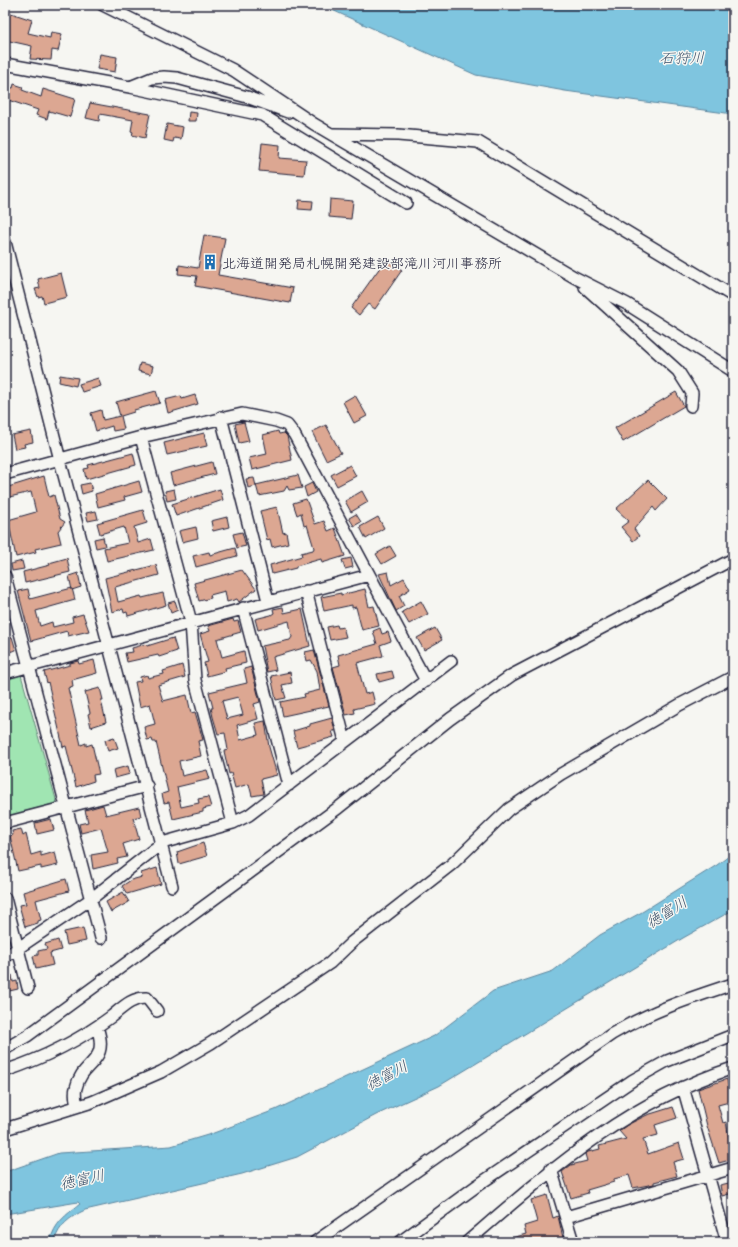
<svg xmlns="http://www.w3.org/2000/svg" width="738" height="1247" viewBox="0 0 738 1247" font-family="'Playpen Sans','Klee One',sans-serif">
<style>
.green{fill:#a0e5b2;stroke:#618476}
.water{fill:#7fc5df;stroke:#5a849d}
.building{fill:#dca792;stroke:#22223b;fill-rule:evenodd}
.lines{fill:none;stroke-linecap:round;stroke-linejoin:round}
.minor-casing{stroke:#22223b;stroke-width:14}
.minor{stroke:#f6f6f2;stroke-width:11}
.labels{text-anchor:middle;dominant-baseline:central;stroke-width:3;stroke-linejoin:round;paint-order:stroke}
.poi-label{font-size:14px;fill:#22223b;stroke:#f6f6f2;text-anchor:start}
.water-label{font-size:15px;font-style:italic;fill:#3e536c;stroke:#f6f6f2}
</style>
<rect width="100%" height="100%" fill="#f6f6f2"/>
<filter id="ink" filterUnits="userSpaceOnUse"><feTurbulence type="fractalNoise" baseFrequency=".025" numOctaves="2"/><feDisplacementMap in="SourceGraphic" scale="8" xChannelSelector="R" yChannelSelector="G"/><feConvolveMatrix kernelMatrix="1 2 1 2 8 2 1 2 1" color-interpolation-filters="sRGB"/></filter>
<g filter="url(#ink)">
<!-- green -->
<path class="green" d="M21 675 57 803 5 817V679Z"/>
<!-- water -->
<path class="water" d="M321 5H733V114L565 91 476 75Z
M733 853V910L683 938 439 1086 376 1115 297 1157 242 1174 85 1210C70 1217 59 1225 54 1242H50C54 1223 66 1215 80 1204L78 1202 5 1214V1172L59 1153 171 1146 211 1134 275 1110 434 1036 493 991 553 971 600 935 642 912 717 865Z"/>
<!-- building -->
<path class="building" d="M5 11 32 20 28 33 50 38 51 32 62 34 58 51 52 50 51 60 30 59 32 46 5 40Z
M100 54 117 57 115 72 97 69Z
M14 84 23 87 22 90 41 97 43 89 75 99 70 117 49 111 47 119 36 115 38 110 5 99 8 87 13 88Z
M90 103 150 114 145 138 132 135 133 132 131 131 133 120 100 114 99 121 86 118Z
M189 112 197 113 196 121H188Z
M167 124 183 127 181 139 174 138 173 142 164 140Z
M262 143 280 145 279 158 306 160 304 175 259 171Z
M330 199 353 201 351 219 329 217Z
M299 200 313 201 312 210 298 209Z
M204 235 225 238 218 275 293 288 290 303 195 286 197 276 178 274 179 265 198 268Z
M386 259 402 270 375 309 368 304 359 315 351 308Z
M61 273 67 297 44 303 42 296 38 297 35 289 40 288 38 279Z
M140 363 153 366 151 374 138 371Z
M60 375 78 378 76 386 59 382Z
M98 378 101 386 82 392 79 384Z
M156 391 160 403 134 410V412L121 416 124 429 113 431 112 426 96 431 91 413 101 410 103 420 120 416 116 402Z
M676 392 684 406 623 442 615 428Z
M195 395 198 404 168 413 165 400 181 396 182 399Z
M355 395 367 416 354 423 343 402Z
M244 422 249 441 239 443 235 424Z
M326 425 341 453 326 460 312 432Z
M31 431 33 442 24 444 25 447 15 449 12 435Z
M278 431 279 434 284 433 287 436 292 460 252 470 249 458 267 454 263 435Z
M204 433 207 446 167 455 164 443Z
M133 453 136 465 86 479 84 469 89 468 88 465Z
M212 462 215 474 173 485 170 473Z
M350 465 356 476 337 486 331 475Z
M298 475 302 488 289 490 287 486 284 491 259 496 256 485Z
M44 476 49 497 54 495 60 519 65 522 58 531 61 543 35 549 36 552 16 557 8 520 36 512 31 492 5 498V488Z
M254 478 256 486 248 488 246 479Z
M648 480 667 499 656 511 653 507 634 529 639 536 633 541 621 527 629 521 616 509Z
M139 481 142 492 124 497 125 500 98 507 95 494Z
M90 483 92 491 82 494 80 485Z
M312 483 316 492 307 497 304 487Z
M174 489 176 499 167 501 165 491Z
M220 489 223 500 176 516 172 504Z
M362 491 368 502 351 512 345 501Z
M306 499 315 524 324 521 328 531 335 528 345 556 322 563 321 559 296 566V568L272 574 270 565 302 556 301 553 313 550 314 548 307 525 304 526 301 513 297 515 293 503Z
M277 507 283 533 286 532 288 543 272 547 270 539 267 540 260 511Z
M143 510 147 523 134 527 138 543 151 539 154 550 107 561 104 548 128 543 124 527 100 534 97 523Z
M96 511 98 519 88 521 86 513Z
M356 514 361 522 354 526 349 518Z
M227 517 229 527 213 531 211 521Z
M378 517 384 528 366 539 360 527Z
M196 527 198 538 182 542 179 531Z
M242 532 246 546 237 548 233 534Z
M103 537 105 546 96 548 94 539Z
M390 546 396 556 382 564 376 554Z
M235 548 237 556 196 567 193 556 209 552 210 555Z
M67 558 70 572 25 583 23 572 50 565 49 563Z
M351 558 353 567 345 569 342 560Z
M22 561 24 569 12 571 11 564Z
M156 565 159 575 115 587 118 602 141 596 142 598 163 593 166 605 128 616 127 612 124 613 123 609 112 612 105 578Z
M242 570 256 589 239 602 237 599 227 602 225 591 210 595 211 598 199 601 194 583Z
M388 572 391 585 404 578 410 589 399 596 404 606 396 611 379 574Z
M78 573 81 587 72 590 69 576Z
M72 588 75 600 36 611 40 626 52 622 53 627 73 622 72 617 83 614 89 631 68 636 67 631 31 641 18 591 28 589 30 599Z
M365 589 369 607 374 606 379 626 362 630 356 607 352 608V605L324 611 321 597 341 593V595Z
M175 601 178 610 171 613 168 603Z
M421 601 428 614 409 624 402 612Z
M283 607 284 613 302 609 310 646 273 657 276 670 267 672 262 646 290 640 292 637 289 621 258 630 255 619 271 615 274 613 273 609Z
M233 619 234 622 238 621 241 632 217 639 222 657 244 651 246 663 225 668 226 671 207 676 204 663 208 662 200 634 210 631 208 626Z
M337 625 338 628 343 627 346 637 330 640 327 627Z
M380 628 382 634 388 632 391 641 380 645 383 656 357 663 365 694 372 692 375 704 354 709 355 713 346 715 333 667 340 665 338 655 377 644 373 631Z
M435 628 442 640 424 650 417 638Z
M12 637 16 650 5 653V639Z
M173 638 177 651 159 657 158 655 127 662 125 653 133 652 132 648 146 644 147 646Z
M314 650 329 706 283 716 280 702 305 697 304 694 320 690 317 671 311 660 307 661 305 652Z
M94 660 97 673 72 680 73 686 68 688 81 745 86 743V746L92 744 99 774 93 775 94 781 76 787 66 746 63 747 48 682 47 683 44 672 70 665V663L78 661 79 664Z
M182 665 185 677 158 685 163 701 187 695 191 713 195 712 198 722 203 740 198 741 201 756 179 761 182 776 207 770 210 779 177 787 181 807 199 803 198 799 208 797 211 807 203 809V812L173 819 169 802 164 803 162 794 168 792 156 742H153L152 739 147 740 144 727 155 724 150 704 140 707 135 682 141 681 140 677 147 675 148 678 164 674 163 671Z
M251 667 260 702 254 704 258 719 237 725 240 740 258 735 255 723 265 721 269 747 277 775 261 779 264 794 252 796 249 784 235 788 231 773 229 774 224 751 228 750 225 733 218 734 213 717 211 708H213L209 692 247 683 244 669ZM238 697 243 715 227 719 222 701Z
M392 671 394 678 379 682 377 674Z
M290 672 292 683 282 685 286 698 276 700 271 676Z
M100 688 103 700H101L106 722 91 727 88 714 90 713 85 692Z
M332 718 335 731H332L334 737 297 747 293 731 310 726V724Z
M114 737 118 748 108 751 105 740Z
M128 766 130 774 115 778 113 770Z
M103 805 106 815 139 807 141 816 133 818 139 839 123 844 127 857 117 859 118 863 93 869 91 855 108 852 101 828 81 833 79 824 88 822 85 810Z
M51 819 54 830 37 834 35 823Z
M21 829 23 836 26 834 31 855 41 852V856L55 852 58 865 41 869V866L18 871 10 836 13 835 12 831Z
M203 843 207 856 179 864 177 852Z
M157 868 161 884 127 894 122 886 131 880 142 877 141 873Z
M66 879 69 891 36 900 41 920 38 921V923L25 927 19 905 26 904 23 892Z
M123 892 129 902 111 912 106 902Z
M83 928 86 941 67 945 64 932Z
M58 940 61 950 50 953 53 965 36 969 33 956 38 955V951L47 949 45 944Z
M12 975 13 982 17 981 18 989 5 992V977Z
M727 1079 730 1093 733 1092V1101L718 1105 723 1123 726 1122 733 1159 719 1163 707 1126 698 1089Z
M673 1107 677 1118 655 1125 658 1135 643 1139 648 1154 679 1143 684 1159 673 1162 677 1176 654 1182V1184L633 1188 629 1175 614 1179V1182L587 1190 588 1193 571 1198 562 1172 571 1165 587 1161 585 1154 588 1152 600 1149 599 1146 626 1139 619 1131 627 1125 647 1115Z
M733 1182V1193L722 1196 720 1185Z
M547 1195 553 1218 558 1216 564 1242H546L545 1239 534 1242H505V1240L526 1234 524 1226 537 1222 531 1200Z"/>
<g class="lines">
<!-- minor casing -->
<g class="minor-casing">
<path id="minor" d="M103 5 233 70 314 124 574 277 627 304 733 371
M5 64 130 87 262 115 406 203
M130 87 152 78 164 77 177 78 247 97 288 112
M333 134 398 135 478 142 733 296
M5 242 60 460 172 886
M585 287 678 371 692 393 691 406
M221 417 268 601
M141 437 191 622 195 680 233 823
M5 474 141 437 242 414 276 421 287 425 294 434 426 681
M5 576 101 938
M306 591 345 741
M243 608 289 785
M5 673 369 575
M5 823 147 786
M5 898 28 988
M5 957 91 899 162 843 233 823 249 815 451 661
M5 1049 27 1036 338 808 450 719 512 675 733 559
M5 1071C44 1058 80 1040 112 1016 123 1007 133 997 147 998L157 1011
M683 1087 727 1242
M77 1106C76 1100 74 1094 76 1088 82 1060 110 1064 97 1027
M5 1129 92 1102 161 1072 211 1043 330 963 352 942 452 864 509 809 561 774 681 704 733 677
M551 1169 573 1242
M566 1217 733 1168
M315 1242 612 1034C651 1011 690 998 733 984
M400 1242 478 1185 633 1080 667 1061 733 1035
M467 1242C551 1170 625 1103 733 1068"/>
</g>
<!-- minor -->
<use href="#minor" class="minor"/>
</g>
</g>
<!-- icons -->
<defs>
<g id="building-bare" transform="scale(1.2)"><path d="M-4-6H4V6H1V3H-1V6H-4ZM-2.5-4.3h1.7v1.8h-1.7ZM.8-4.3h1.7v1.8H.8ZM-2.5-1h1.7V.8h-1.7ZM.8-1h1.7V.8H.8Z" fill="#1f6fb2" stroke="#f6f6f2" stroke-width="2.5" paint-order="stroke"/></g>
</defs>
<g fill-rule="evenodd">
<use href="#building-bare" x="210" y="262"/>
</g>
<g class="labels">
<!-- poi labels -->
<g class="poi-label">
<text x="222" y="262">北海道開発局札幌開発建設部滝川河川事務所</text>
</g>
<!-- water labels -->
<g class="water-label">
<text x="682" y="56">石狩川</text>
<text transform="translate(666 911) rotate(-32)">徳富川</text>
<text transform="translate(386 1074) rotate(-28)">徳富川</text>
<text transform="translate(82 1178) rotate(-12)">徳富川</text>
</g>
</g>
<!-- margin -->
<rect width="738" height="1247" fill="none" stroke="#f6f6f2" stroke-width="20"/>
<rect x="10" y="10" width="718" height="1227" fill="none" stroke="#22223b" stroke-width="1.5" filter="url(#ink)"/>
</svg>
